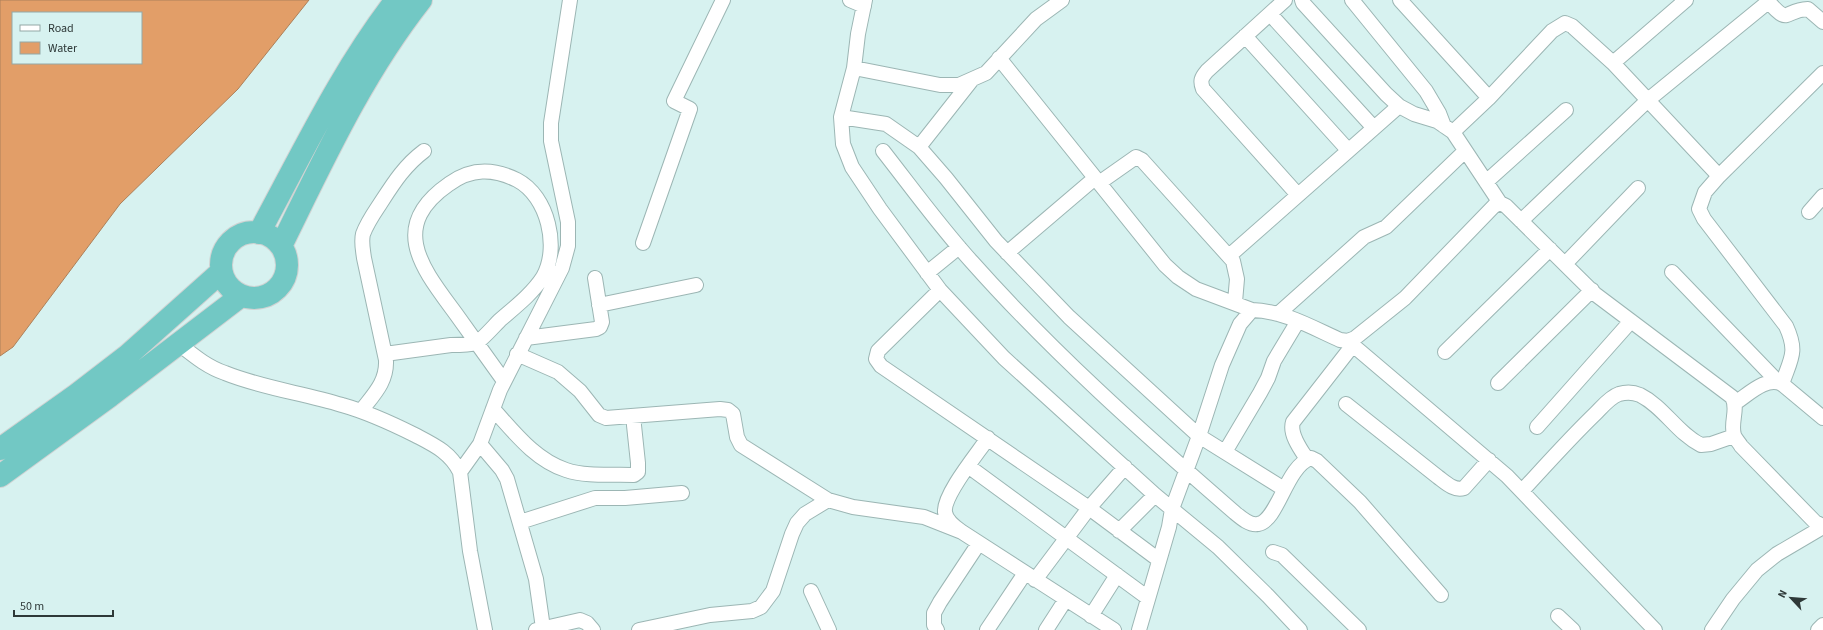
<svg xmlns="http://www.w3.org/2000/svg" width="1823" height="630" viewBox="0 0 1823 630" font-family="'Source Sans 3',sans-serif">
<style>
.water{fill:#e29e68;stroke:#ac805a;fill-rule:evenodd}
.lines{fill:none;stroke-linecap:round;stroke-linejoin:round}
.minor-casing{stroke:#9cb6b4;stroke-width:16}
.trunk-casing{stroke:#d1d3d3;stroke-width:24}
.minor{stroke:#fff;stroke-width:14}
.trunk{stroke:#72c8c4;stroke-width:22}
</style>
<rect width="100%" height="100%" fill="#d7f2f0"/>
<!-- water -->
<path class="water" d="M0 0H309L238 89 120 204 13 347 0 356ZM13 13H141V63H13Z"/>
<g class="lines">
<!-- minor casing -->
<g class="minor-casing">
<path id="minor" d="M850 0 864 6
M865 0 858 34 854 68 841 117 843 144 852 167 880 209 940 290 1004 358 1155 495 1218 547 1268 596 1300 630
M1285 0 1207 71C1201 78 1200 81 1203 89L1298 195
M1302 0 1303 3 1386 94 1399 106 1414 114 1437 121 1453 132 1500 203
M1352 0 1426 91 1439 113 1444 126
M1400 0 1489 98
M1767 0C1790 27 1783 10 1808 9L1823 22
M1270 14 1374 128
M1245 36 1348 150
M999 58 1165 265 1178 277 1196 289 1252 310
M1613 63 1686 0
M854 68 940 85H959L986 73 1036 19 1062 0
M841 117 886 124 919 147 946 178 996 241 1069 317 1199 436 1284 489
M1453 132 1489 98 1552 31 1565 23 1572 26 1613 63 1719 176
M919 147 971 81
M883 151C912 188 940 227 972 262 1052 352 1143 433 1234 512 1240 517 1250 526 1258 524 1278 521 1286 466 1311 458L1317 461 1360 502 1441 595
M1486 182 1566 110
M1099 183 1136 157 1142 160 1233 261 1237 279 1235 302
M1809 212 1823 196
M1521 221 1648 100 1768 2
M643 243 690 109 674 101 723 0
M1007 253 1095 178
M1229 256 1399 106
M1565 264 1638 188
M1672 272 1777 381
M927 273 959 247
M940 290 878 351 876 359 881 366 1089 508 1159 560
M599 305 696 285
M1278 314 1364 237 1386 227 1465 151
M526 338 596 329 600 327 602 322 595 278
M1348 341 1507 476 1655 630
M179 344C193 355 207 367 225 373 262 388 303 393 342 405 367 412 391 423 415 435 434 445 450 452 460 472L470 551 485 630
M1445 352 1550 249
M385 354C407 351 429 348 451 345 459 345 469 345 476 343 482 340 494 326 500 320 515 307 532 294 543 277 560 248 548 196 517 180 493 168 471 168 449 184 387 227 423 269 456 314 472 336 488 359 504 381
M517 354 558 372 580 391 599 415 606 418 720 409 728 410 733 414 737 437 741 445 828 500 853 507 924 517 962 532
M1498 383 1592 290
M1782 384C1791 358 1798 352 1786 326L1704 219 1699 209 1705 192 1719 176 1823 73
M1735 403C1748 395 1766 376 1782 384L1823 418
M1346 404 1438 477C1446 483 1454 491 1464 488L1489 460
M493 409C514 432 535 460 566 470 587 477 612 474 634 475L638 472V463L633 416
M361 411C374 394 387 382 386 360L364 258C363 250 361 242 363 234 367 223 374 213 380 204 393 184 404 166 424 151
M1537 427 1631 321
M988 438C978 453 943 495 945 512 946 521 955 527 962 532L1114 630
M480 444 502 470 507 479 536 579 543 628
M1225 452 1260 393 1268 378 1274 361 1298 321
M1307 459C1301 450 1289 434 1293 422L1353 345
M968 466 1148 598
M460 472 480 444 500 390 562 268 568 246V222L551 141V123L570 0
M1522 491C1546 465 1570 438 1596 413 1602 407 1610 397 1619 394 1626 392 1633 392 1640 395 1664 407 1677 433 1701 445L1711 444 1734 436
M520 522 595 498H625L682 493
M1119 531 1155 495
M1273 552 1282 555 1359 630
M1035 580 1089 508 1125 467
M811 591 829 630
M1091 616 1117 575
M1558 616 1573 630
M536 630 580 620 587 623 593 630
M639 630 710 615 752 611 761 607 773 591 792 534 797 523 805 514 828 500
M937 630 934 625V613L940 602 979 543
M987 630 1025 573
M1046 630 1066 599
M1139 630 1169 527 1172 509 1199 436 1222 365 1240 324 1252 310C1284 311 1311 327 1340 340L1348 341 1355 338 1405 298 1494 206 1500 203 1506 206 1595 294 1732 397C1739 409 1730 422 1734 435 1735 439 1739 442 1741 446L1815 522 1823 526
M1712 630 1733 599 1757 570 1777 554 1823 527
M1818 630 1823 625"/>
</g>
<!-- trunk casing -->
<g class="trunk-casing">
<path id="trunk" d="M221 265a33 33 0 1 1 66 0a33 33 0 1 1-66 0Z
M259 233C302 154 341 71 396 0
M281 246C323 161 362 75 421 0
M0 449 76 395 128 355 221 272
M0 476 110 396 241 296"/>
</g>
<!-- minor -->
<use href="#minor" class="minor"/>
<!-- trunk -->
<use href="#trunk" class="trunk"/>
</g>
<!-- legend -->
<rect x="12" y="12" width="130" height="52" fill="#d7f2f0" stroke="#93a8a6"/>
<rect x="20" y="25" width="20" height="6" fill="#ffffff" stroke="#93a8a6"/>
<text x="48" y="32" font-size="12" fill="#2e3938">Road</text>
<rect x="20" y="42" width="20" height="12" fill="#e29e68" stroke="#93a8a6"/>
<text x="48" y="52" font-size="12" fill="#2e3938">Water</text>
<!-- north arrow -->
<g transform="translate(1791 598) rotate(296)" stroke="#d7f2f0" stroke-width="3" paint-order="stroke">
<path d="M0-3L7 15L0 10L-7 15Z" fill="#2e3938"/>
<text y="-6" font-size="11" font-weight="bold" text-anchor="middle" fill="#2e3938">N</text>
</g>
<!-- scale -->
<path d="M14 610v6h99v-6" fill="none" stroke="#2e3938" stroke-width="2"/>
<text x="20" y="610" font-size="12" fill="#2e3938" stroke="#d7f2f0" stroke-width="3" paint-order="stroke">50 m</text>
</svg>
